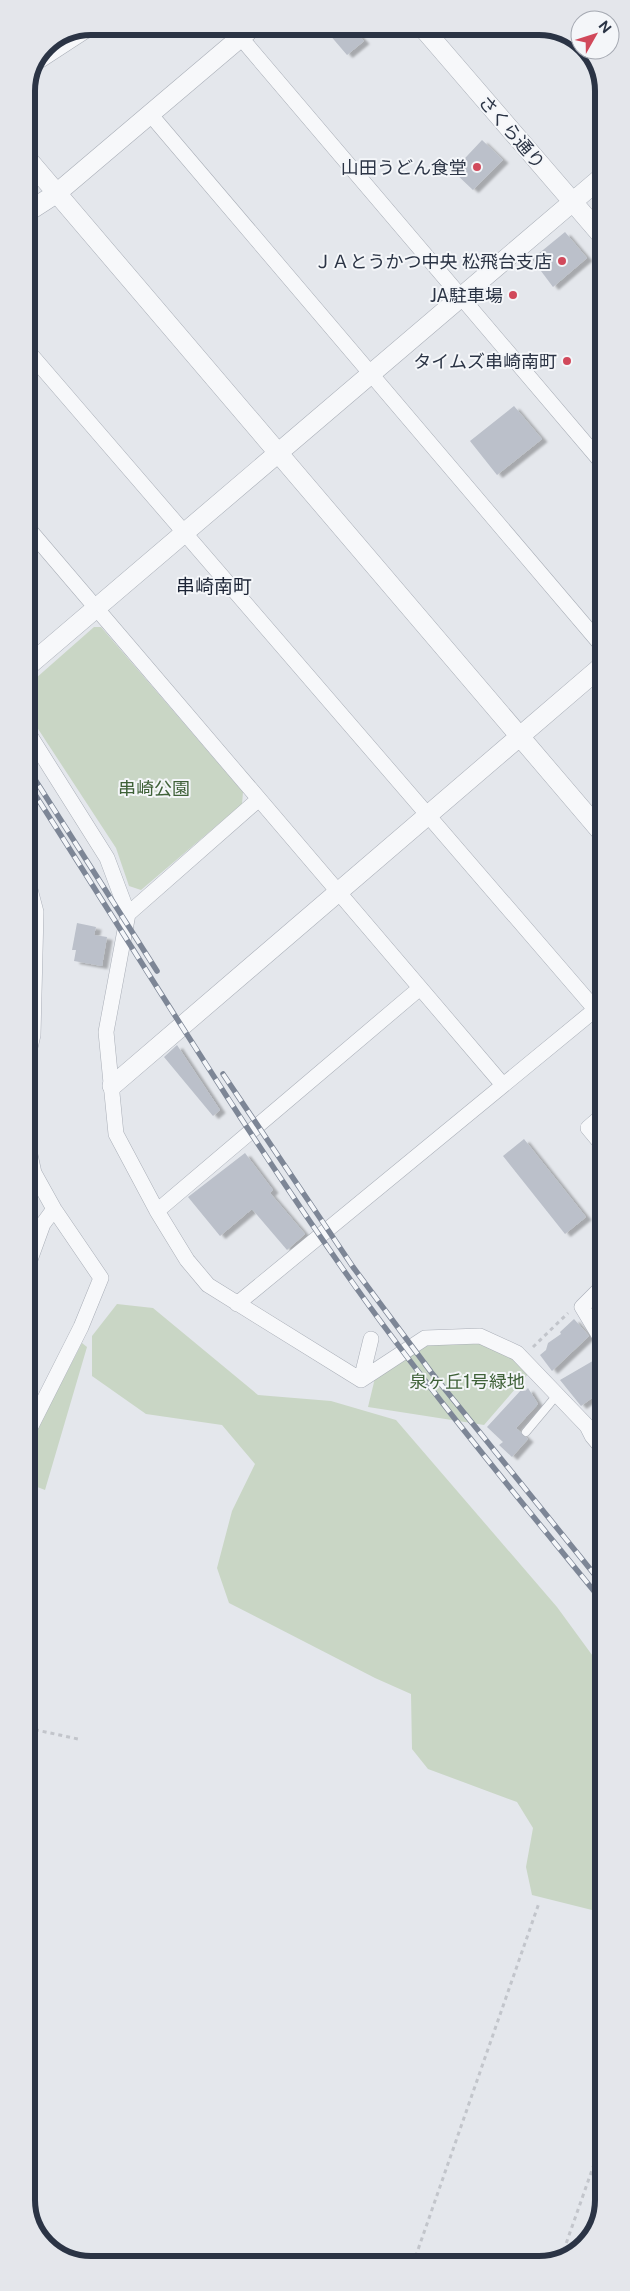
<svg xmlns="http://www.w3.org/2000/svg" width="630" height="2291" viewBox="0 0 630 2291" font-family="'Public Sans','Noto Sans JP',sans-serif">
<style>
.green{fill:#c9d6c5}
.building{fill:#bbc0ca;filter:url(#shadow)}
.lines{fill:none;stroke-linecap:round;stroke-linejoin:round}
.service-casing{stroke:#a9aeb7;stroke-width:9}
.minor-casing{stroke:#a9aeb7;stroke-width:16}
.tertiary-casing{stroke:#a9aeb7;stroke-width:20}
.path{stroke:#c2c5cb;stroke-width:3;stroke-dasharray:4 4;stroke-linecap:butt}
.service{stroke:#f7f8fa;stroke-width:8}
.minor{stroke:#f7f8fa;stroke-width:15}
.tertiary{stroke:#f7f8fa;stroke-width:19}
.rail-casing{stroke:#7d8696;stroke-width:5.5}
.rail{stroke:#f4f6f9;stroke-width:4;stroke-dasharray:11;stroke-linecap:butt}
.poi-dot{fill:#d1495b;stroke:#f4f6f9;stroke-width:2}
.labels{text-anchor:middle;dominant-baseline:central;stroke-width:4;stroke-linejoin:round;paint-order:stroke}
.street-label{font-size:18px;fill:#2b3445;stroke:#f4f6f9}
.poi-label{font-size:18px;fill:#2b3445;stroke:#f4f6f9;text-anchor:end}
.park-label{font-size:18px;fill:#3f6138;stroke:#f4f6f9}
.neighbourhood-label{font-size:19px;fill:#1d2536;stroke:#f4f6f9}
.rim{fill:none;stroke:#2b3445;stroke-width:6}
</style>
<defs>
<filter id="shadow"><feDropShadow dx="5.5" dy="3" stdDeviation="1" flood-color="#0004"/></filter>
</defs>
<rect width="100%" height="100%" fill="#e4e7ec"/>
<!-- green -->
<path class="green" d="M94 627H101L243 792 242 804 141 890 129 886 116 848 27 712V686Z
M117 1304 153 1308 258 1395 331 1401 396 1420 557 1607 603 1670 604 1913 532 1895 526 1867 533 1828 517 1802 428 1769 412 1749 411 1694 375 1678 229 1603 217 1568 232 1511 255 1464 222 1425 146 1414 92 1376V1336Z
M479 1340 514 1356 529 1373 484 1425 368 1407 375 1378 432 1342Z
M82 1343 87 1347 45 1490 27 1483V1449Z"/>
<!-- building -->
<path class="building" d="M323 27H351L364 41 347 55Z
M482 140 503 160 473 190 453 171Z
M565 232 587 258 553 287 532 259Z
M514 406 542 439 497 475 470 441Z
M77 923 96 927 94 935 107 937 102 966 74 961 76 950H72Z
M177 1045 220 1110 213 1116 164 1057Z
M524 1139 586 1217 565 1234 503 1156Z
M245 1153 273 1190 270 1193 305 1234 287 1250 252 1209 220 1236 188 1197Z
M574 1319 589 1336 552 1371 540 1355 546 1350 548 1343 561 1334 560 1332Z
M603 1355V1390L581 1406 560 1380Z
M528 1388 538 1404 516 1428 528 1439 512 1457 499 1445 503 1442 487 1427 522 1389 525 1391Z"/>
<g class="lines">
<!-- service casing -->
<g class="service-casing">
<path id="service" d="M526 1432 557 1395"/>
</g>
<!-- minor casing -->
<g class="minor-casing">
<path id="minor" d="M241 38 603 464
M150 114 603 647
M26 349 595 1009
M27 527 503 1085
M27 731 107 858 128 914 106 1032 116 1134 157 1211 187 1260 208 1285 361 1380 425 1338 480 1336 517 1353 587 1426 592 1436 603 1449
M27 878 36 912 33 1035 27 1060
M128 914 259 799
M603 1115 588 1128 603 1146
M27 1141 34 1173 54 1209 101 1278 81 1327 27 1434
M157 1211 420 988
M27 1268 43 1224 54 1209
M603 1286 582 1307 603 1342
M237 1304 602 1004
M361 1380 371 1339"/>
</g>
<!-- tertiary casing -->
<g class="tertiary-casing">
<path id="tertiary" d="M422 27 603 237
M40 58 83 30
M26 157 603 834
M26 213 57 193 254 26
M27 667 603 176
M112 1086 603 665"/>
</g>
<!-- path -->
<path class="path" d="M533 1347 568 1313
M27 1728 78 1739
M561 2258 604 2136
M413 2264 539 1903"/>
<!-- service -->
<use href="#service" class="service"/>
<!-- minor -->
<use href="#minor" class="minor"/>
<!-- tertiary -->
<use href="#tertiary" class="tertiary"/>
<!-- rail casing -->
<g class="rail-casing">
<path id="rail" d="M27 767 157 971
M27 782C132 946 233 1113 345 1272 425 1386 515 1494 603 1602
M223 1074 353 1267 431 1372 603 1585"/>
</g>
<!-- rail -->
<use href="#rail" class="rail"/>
</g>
<!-- markers -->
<g class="poi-dot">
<circle cx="477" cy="167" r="5"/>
<circle cx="562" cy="261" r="5"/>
<circle cx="513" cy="295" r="5"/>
<circle cx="567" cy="361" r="5"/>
</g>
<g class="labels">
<!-- street labels -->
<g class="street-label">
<text transform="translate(512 132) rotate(49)">さくら通り</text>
</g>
<!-- poi labels -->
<g class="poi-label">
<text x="467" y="167">山田うどん食堂</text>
<text x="552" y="261">ＪＡとうかつ中央 松飛台支店</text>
<text x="503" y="295">JA駐車場</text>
<text x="557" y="361">タイムズ串崎南町</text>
</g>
<!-- park labels -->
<g class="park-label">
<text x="154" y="788">串崎公園</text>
<text x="467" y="1381">泉ヶ丘1号緑地</text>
</g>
<!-- neighbourhood labels -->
<g class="neighbourhood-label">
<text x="214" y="586">串崎南町</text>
</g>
</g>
<!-- crop -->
<path d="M0 0H630V2291H0ZM91 35H539A56 56 0 0 1 595 91V2200A56 56 0 0 1 539 2256H91A56 56 0 0 1 35 2200V91A56 56 0 0 1 91 35Z" fill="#e4e6eb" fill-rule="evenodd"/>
<path class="rim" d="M91 35H539A56 56 0 0 1 595 91V2200A56 56 0 0 1 539 2256H91A56 56 0 0 1 35 2200V91A56 56 0 0 1 91 35Z"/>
<!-- north arrow -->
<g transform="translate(595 35) rotate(51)"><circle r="24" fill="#f4f6f9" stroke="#a4a8b1"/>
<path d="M0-4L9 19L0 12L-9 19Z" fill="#d1495b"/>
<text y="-8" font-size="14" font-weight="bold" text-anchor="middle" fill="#2b3445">N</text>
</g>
</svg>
